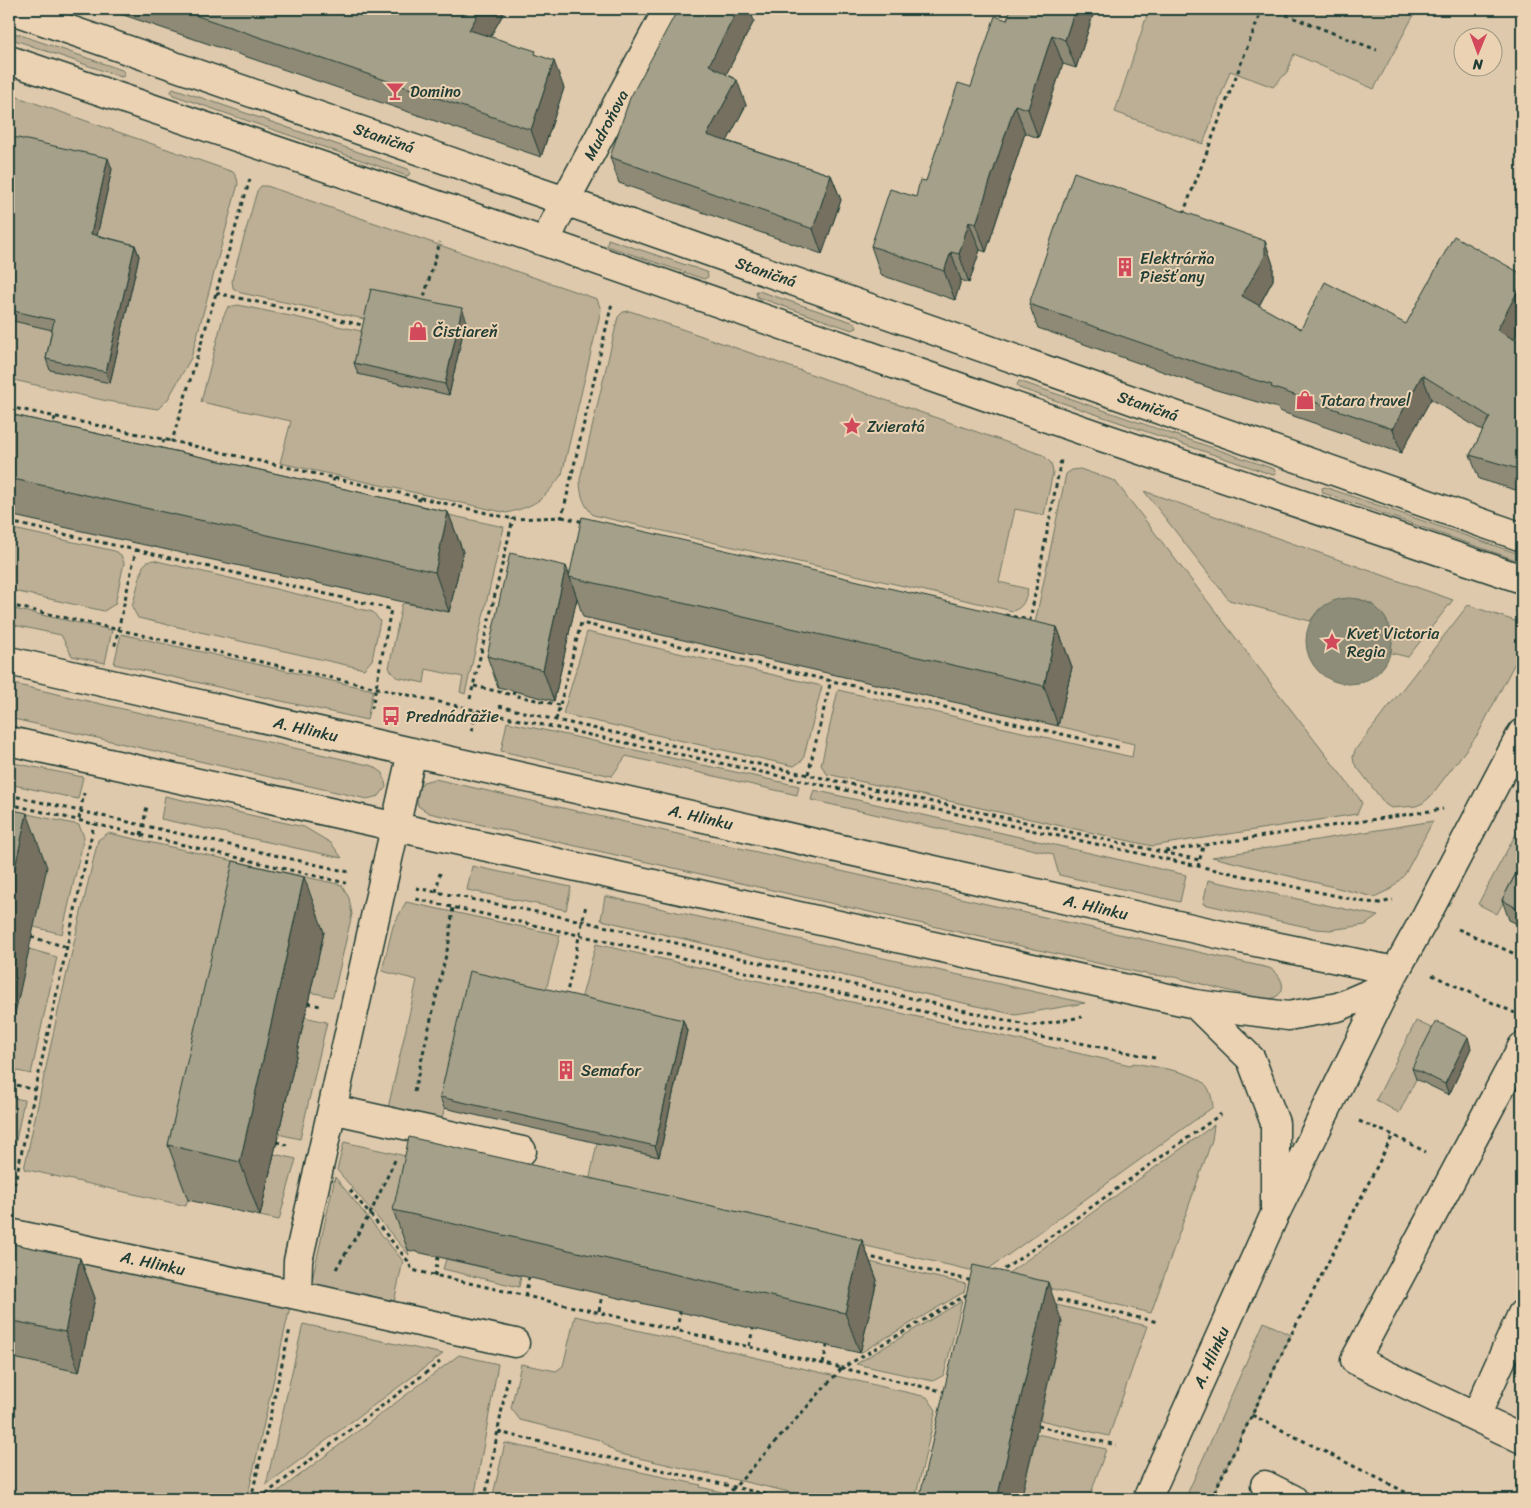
<svg xmlns="http://www.w3.org/2000/svg" width="1531" height="1508" viewBox="0 0 1531 1508" font-family="Sriracha,sans-serif">
<style>
.green{fill:#bcaf95;stroke:#6e7664}
.water{fill:#8d8d79;stroke:#616d5d}
.lines{fill:none;stroke-linecap:round;stroke-linejoin:round}
.minor-casing{stroke:#1f3d34;stroke-width:31}
.path{stroke:#1f3d34;stroke-width:3;stroke-dasharray:4 4;stroke-linecap:butt}
.minor{stroke:#ebd2b3;stroke-width:28}
.wall{fill:#8e8a76;stroke:#1f3d34}
.shaded-wall{fill:#747060;stroke:#1f3d34}
.building{fill:#a5a089;stroke:#1f3d34}
.labels{text-anchor:middle;dominant-baseline:central;stroke-width:4;stroke-linejoin:round;paint-order:stroke}
.poi-label{font-size:16px;fill:#1f3d34;stroke:#ebd2b3;text-anchor:start}
.street-label{font-size:16px;fill:#1f3d34;stroke:#ebd2b3}
</style>
<rect width="100%" height="100%" fill="#dfc9ac"/>
<filter id="ink" filterUnits="userSpaceOnUse"><feTurbulence type="fractalNoise" baseFrequency=".02" numOctaves="2"/><feDisplacementMap in="SourceGraphic" scale="10" xChannelSelector="R" yChannelSelector="G"/><feConvolveMatrix kernelMatrix="1 2 1 2 8 2 1 2 1" color-interpolation-filters="sRGB"/></filter>
<g filter="url(#ink)">
<!-- green -->
<path class="green" d="M1149 9H1417L1374 89 1294 54 1287 72 1273 87 1230 71 1203 144 1115 112Z
M9 31 122 70 124 72V76L121 77 9 38Z
M173 88 408 169 410 172 409 175 407 176 173 95 171 92Z
M9 94 233 172 237 178 238 184 191 358 168 399 158 409 107 401 9 379Z
M261 186H267L597 299 601 310 562 474C544 499 538 505 507 513L280 463 291 421 201 402 223 317 228 307 238 305 366 332 369 320 241 293 233 288 232 280 257 191Z
M608 239 707 272 708 277 704 279 607 246Z
M756 291H759L855 323 857 328 852 330 757 297Z
M630 311 1043 455 1051 463 1053 472 1044 515 1015 509 999 582 1028 589C1025 600 1024 607 1013 611L593 515C583 504 580 494 580 479L618 317 623 312Z
M1019 381 1274 469 1276 474 1273 475 1019 388 1017 385Z
M1080 469 1115 481 1359 798 1362 803 1357 814 1152 846 827 774 821 765 838 690 1132 757 1134 744 1058 726 1072 667 1028 657 1066 474 1072 470Z
M1325 487 1522 555V562L1323 493 1322 488Z
M1144 491 1453 600 1408 657 1391 653 1392 639 1389 625 1382 614 1372 604 1359 599 1319 609 1310 621 1229 600Z
M435 512 504 527 465 694 460 692 463 677 426 669 424 683 396 677 389 668 402 604 404 603 449 612Z
M9 528 115 551 121 555 124 563 115 604 104 611 9 590Z
M153 560 373 612 380 621 372 660 364 669 138 618 132 607 143 566 147 562Z
M1468 605 1518 622 1522 626V649L1478 734 1430 797 1423 803 1416 806 1391 808 1385 804 1354 763 1353 757 1355 750Z
M9 608 112 630 105 663 72 656 61 635 9 624Z
M587 632 822 686 803 760 794 766 563 714Z
M121 634 373 690 367 720 114 664Z
M9 683 373 766 383 773 386 787 379 796 367 799 9 718Z
M507 722 799 786 797 795 626 756 612 776 501 751Z
M9 762 83 777 78 799 9 784Z
M435 779 1269 968C1281 973 1290 992 1273 998 1270 999 1265 999 1261 999L1174 977 1150 975 429 813 418 806 416 793 423 782Z
M814 790 1186 875 1180 902 1059 875 1053 854 811 800Z
M165 796 304 827 331 843 342 858 161 819Z
M9 810 79 825 84 837 62 934 34 927Z
M1433 821 1405 874 1391 889 1374 897 1212 857Z
M1522 829V867L1497 914 1478 904 1518 830Z
M108 833 342 885 349 898 352 914 333 997 310 992 252 916 186 1206 24 1169 59 1007 98 840Z
M472 866 571 887 566 910 467 890Z
M1208 880 1378 916 1365 925 1330 930 1316 929 1203 904Z
M605 896 1085 1003 1016 1015 601 920Z
M406 902 560 935 544 998 473 982 442 1119 388 1108 417 980 382 971 393 926Z
M596 944 1130 1065 1134 1063C1153 1067 1187 1070 1203 1082 1210 1088 1212 1097 1213 1107L983 1273 589 1182 597 1143 659 1157 579 1007Z
M29 949 57 957 31 1074 9 1069V1041Z
M304 1017 327 1022 300 1139 278 1134Z
M1416 1021 1440 1032 1399 1113 1376 1100Z
M9 1097 24 1100 12 1161 9 1160Z
M1214 1125 1212 1140 1151 1313 1003 1277Z
M344 1142 564 1192 408 1250 409 1255 337 1170Z
M274 1154 296 1159 279 1220 260 1216Z
M335 1177 403 1261 393 1307 310 1289Z
M804 1247 966 1284 964 1292 860 1353Z
M446 1259 521 1276 519 1287 443 1269Z
M77 1260 290 1307 247 1499H9V1357Z
M996 1291 1147 1326 1109 1436 1040 1420 1062 1322Z
M962 1301 944 1375 933 1381 856 1364Z
M575 1316 927 1397 936 1410 915 1499H821L616 1453 600 1440 520 1420 511 1408 521 1364 556 1371 563 1366Z
M1264 1322 1291 1335 1211 1499H1185Z
M303 1324 443 1354 266 1485Z
M459 1355 498 1364 474 1499H268Z
M1037 1434 1106 1449 1089 1499H1042L1022 1494Z
M505 1443 701 1485 700 1487 752 1499H492Z"/>
<!-- water -->
<path class="water" d="M1306 641a43 43 0 1 1 86 0a43 43 0 1 1-86 0Z"/>
<g class="lines">
<!-- minor casing -->
<g class="minor-casing">
<path id="minor" d="M9 9 565 201 1522 537
M9 60 505 228 1099 436 1522 579
M545 242 565 201 668 9
M9 661 1222 935 1395 971
M9 741 1195 1004 1288 1016 1338 1007 1387 986
M1195 1004 1251 1059 1275 1123V1207
M1522 1047 1355 1360 1522 1439
M332 1109 522 1151
M9 1233 297 1295 298 1261 412 752
M297 1295 515 1343
M1476 1416 1522 1314
M1265 1485 1293 1499
M1147 1499 1275 1214 1387 986 1426 916 1522 733"/>
</g>
<!-- path -->
<path class="path" d="M1271 9 1377 50
M250 179 172 441 513 519
M1183 214 1262 9
M216 293 367 326
M422 304 440 242
M9 407 172 441
M53 429 55 417
M161 451 164 439
M247 470 250 459
M331 489 334 478
M417 509 419 498
M562 517 584 522
M9 522 136 550 114 649
M136 550 391 609 372 708
M9 605 497 715 1365 902 1380 903 1393 900
M1005 615 1030 620 1061 460
M474 686 513 695
M514 691 513 695 559 705
M470 699 513 519 562 517 612 303
M499 706 556 720 1199 860
M556 720 581 623 1122 748
M472 731 476 710
M808 774 831 680
M9 795 349 872
M9 804 346 883
M79 819 84 793
M141 835 147 806
M1165 851 1443 809
M1198 867 1203 846
M416 888 582 921 1030 1026 1082 1017
M436 892 440 873
M416 899 1038 1037 1065 1040 1155 1058
M1458 929 1522 957
M31 937 67 947
M1432 975 1515 1013
M566 997 586 905
M308 1003 320 1006
M9 1083 35 1090
M414 1092 449 942 453 907
M1359 1121 1393 1135 1426 1152
M276 1142 287 1145
M350 1190 408 1261 412 1270 842 1368 735 1487 722 1499
M11 1200 94 824
M865 1256 973 1281
M336 1269 370 1214 396 1158
M998 1274 1221 1114
M435 1276 438 1257
M525 1296 529 1278
M1050 1298 1158 1322
M599 1311 602 1295
M677 1330 680 1312
M749 1346 753 1329
M823 1364 827 1346
M946 1392 842 1368 968 1294
M1252 1415 1419 1499
M1038 1426 1116 1445
M498 1432 786 1499
M251 1499 290 1329
M259 1499 440 1362
M485 1499 508 1377
M1211 1499 1291 1335 1393 1135"/>
<!-- minor -->
<use href="#minor" class="minor"/>
</g>
<!-- wall -->
<path class="wall" d="M106 9H506L490 37 537 55 564 88 541 157Z
M827 9H835L833 13Z
M1095 9 1076 68 1063 64 1038 138 1025 133 986 252 980 250 969 283 961 280 955 300 881 275 871 246 916 197 926 181 971 87 1007 20Z
M754 21 726 74 746 105 727 141 831 175 841 200 822 254 619 183 610 157Z
M9 136 112 169 97 235 135 245 139 256 110 383 50 370 46 359 52 330 9 320Z
M1265 241 1273 265V280L1259 306 1301 329 1406 324 1514 339 1522 344V492L1479 479 1470 455 1483 431 1431 399 1401 453 1279 411 1278 408 1213 389 1038 328 1029 304Z
M466 319 449 395 358 374 354 363Z
M9 414 448 512 463 552 449 612 9 515Z
M566 566 569 575 1057 627 1072 667 1058 726 583 617 577 598 554 701 498 687 487 656Z
M1522 862V926L1509 920 1502 900Z
M324 932 260 1216 188 1200 168 1145Z
M683 1020 687 1031 659 1157 444 1108 440 1097Z
M1471 1048 1449 1095 1416 1079 1412 1068Z
M393 1210 862 1240 877 1280 860 1353 408 1250Z
M9 1243 80 1258 95 1298 79 1372 9 1357Z"/>
<!-- shaded-wall -->
<path class="shaded-wall" d="M481 9H506L479 57 469 30Z
M738 9H750L754 21 718 90 709 65Z
M1075 9H1095L1076 68 1065 40Z
M1052 35 1063 64 1038 138 1028 109Z
M554 61 564 88 541 157 531 130Z
M737 80 746 105 717 161 707 135Z
M1015 105 1025 133 986 252 976 224Z
M108 158 112 169 95 245 91 234Z
M831 175 841 200 822 254 813 229Z
M969 222 980 250 969 283 959 254Z
M1265 241 1273 265V280L1251 320 1242 296Z
M135 245 139 256 110 383 106 372Z
M951 252 961 280 955 300 944 271Z
M1522 283V323L1506 354 1497 330Z
M462 308 466 319 449 395 445 384Z
M1422 375 1431 399 1401 453 1393 429Z
M448 512 463 552 449 612 435 572Z
M566 566 577 598 554 701 543 670Z
M1057 627 1072 667 1058 726 1044 686Z
M27 813 47 867 9 1041V895Z
M304 877 324 932 260 1216 240 1162Z
M683 1020 687 1031 659 1157 655 1146Z
M1468 1037 1471 1048 1449 1095 1445 1084Z
M862 1240 877 1280 860 1353 845 1313Z
M80 1258 95 1298 79 1372 65 1332Z
M1048 1282 1062 1322 1021 1499H997Z"/>
<!-- building -->
<path class="building" d="M177 9H481L469 30 536 51 535 54 554 61 531 130Z
M678 9H738L709 65 737 80 707 135 831 175 813 229 610 157 630 98Z
M1011 9H1075L1065 40 1052 35 1028 109 1015 105 976 224 969 222 959 254 951 252 944 271 871 246 890 189 916 197 920 180 926 181 958 83 971 87 995 16 1007 20Z
M9 136 108 158 91 234 135 245 106 372 46 359 54 320 9 310Z
M1074 172 1265 241V256L1242 296 1301 329 1325 282 1406 324 1454 236 1522 274V283L1497 330 1522 344V470L1470 455 1490 417 1422 375 1393 429 1271 387 1272 385 1205 365 1029 304Z
M371 289 462 308 445 384 354 363Z
M9 414 448 512 435 572 9 478Z
M582 517 1057 627 1044 686 569 577Z
M510 553 566 566 543 670 487 656Z
M9 809 27 813 9 895Z
M233 861 304 877 240 1162 168 1145Z
M1522 862V911L1502 900Z
M469 971 683 1020 655 1146 440 1097Z
M1436 1021 1468 1037 1445 1084 1412 1068Z
M409 1137 862 1240 845 1313 393 1210Z
M9 1243 80 1258 65 1332 9 1320Z
M973 1265 1048 1282 997 1499H919Z"/>
</g>
<!-- icons -->
<defs>
<g id="bar-bare" transform="scale(1.5)"><path d="M-6-5H6L.8 .8V4.5H3.5V6h-7V4.5H-.8V.8Z" fill="#d1495b" stroke="#ebd2b3" stroke-width="2.5" paint-order="stroke"/></g>
<g id="building-bare" transform="scale(1.5)"><path d="M-4-6H4V6H1V3H-1V6H-4ZM-2.5-4.3h1.7v1.8h-1.7ZM.8-4.3h1.7v1.8H.8ZM-2.5-1h1.7V.8h-1.7ZM.8-1h1.7V.8H.8Z" fill="#d1495b" stroke="#ebd2b3" stroke-width="2.5" paint-order="stroke"/></g>
<g id="shop-bare" transform="scale(1.5)"><path d="M-5-2.5h2.3a2.7 3.5 0 0 1 5.4 0H5L5.5 6h-11ZM-1.5-2.5h3a1.5 2.3 0 0 0-3 0Z" fill="#d1495b" stroke="#ebd2b3" stroke-width="2.5" paint-order="stroke"/></g>
<g id="sight-bare" transform="scale(1.5)"><path d="M0-6L1.8-2.2L6-1.7L2.9 1.2L3.7 5.4L0 3.3L-3.7 5.4L-2.9 1.2L-6-1.7L-1.8-2.2Z" fill="#d1495b" stroke="#ebd2b3" stroke-width="2.5" paint-order="stroke"/></g>
<g id="bus-bare" transform="scale(1.5)"><path d="M-5-6H5V4H4V6H2V4H-2V6H-4V4H-5ZM-3.5-4V0h7V-4ZM-3.5 1.2v1.5H-2V1.2ZM2 1.2v1.5H3.5V1.2Z" fill="#d1495b" stroke="#ebd2b3" stroke-width="2.5" paint-order="stroke"/></g>
</defs>
<g fill-rule="evenodd">
<use href="#bar-bare" x="395" y="91"/>
<use href="#building-bare" x="1125" y="267"/>
<use href="#shop-bare" x="418" y="331"/>
<use href="#shop-bare" x="1305" y="400"/>
<use href="#sight-bare" x="852" y="426"/>
<use href="#sight-bare" x="1332" y="642"/>
<use href="#bus-bare" x="391" y="716"/>
<use href="#building-bare" x="566" y="1070"/>
</g>
<g class="labels">
<!-- poi labels -->
<g class="poi-label">
<text x="410" y="91">Domino</text>
<text x="1140" y="258">Elektrárňa<tspan x="1140" dy="18">Piešťany</tspan></text>
<text x="433" y="331">Čistiareň</text>
<text x="1320" y="400">Tatara travel</text>
<text x="867" y="426">Zvieratá</text>
<text x="1347" y="633">Kvet Victoria<tspan x="1347" dy="18">Regia</tspan></text>
<text x="406" y="716">Prednádražie</text>
<text x="581" y="1070">Semafor</text>
</g>
<!-- street labels -->
<g class="street-label">
<text transform="translate(606 125) rotate(-62)">Mudroňova</text>
<text transform="translate(384 138) rotate(19)">Staničná</text>
<text transform="translate(766 272) rotate(19)">Staničná</text>
<text transform="translate(1148 406) rotate(19)">Staničná</text>
<text transform="translate(306 729) rotate(13)">A. Hlinku</text>
<text transform="translate(701 817) rotate(13)">A. Hlinku</text>
<text transform="translate(1096 907) rotate(13)">A. Hlinku</text>
<text transform="translate(153 1263) rotate(12)">A. Hlinku</text>
<text transform="translate(1211 1357) rotate(-66)">A. Hlinku</text>
</g>
</g>
<!-- margin -->
<rect width="1531" height="1508" fill="none" stroke="#ebd2b3" stroke-width="30"/>
<rect x="15" y="15" width="1501" height="1478" fill="none" stroke="#1f3d34" stroke-width="2" filter="url(#ink)"/>
<!-- north arrow -->
<g transform="translate(1478 52) rotate(181)"><circle r="24" fill="#ebd2b3" stroke="#999680"/>
<path d="M0-4L9 19L0 12L-9 19Z" fill="#d1495b"/>
<text y="-8" font-size="14" font-weight="bold" text-anchor="middle" fill="#1f3d34">N</text>
</g>
</svg>
